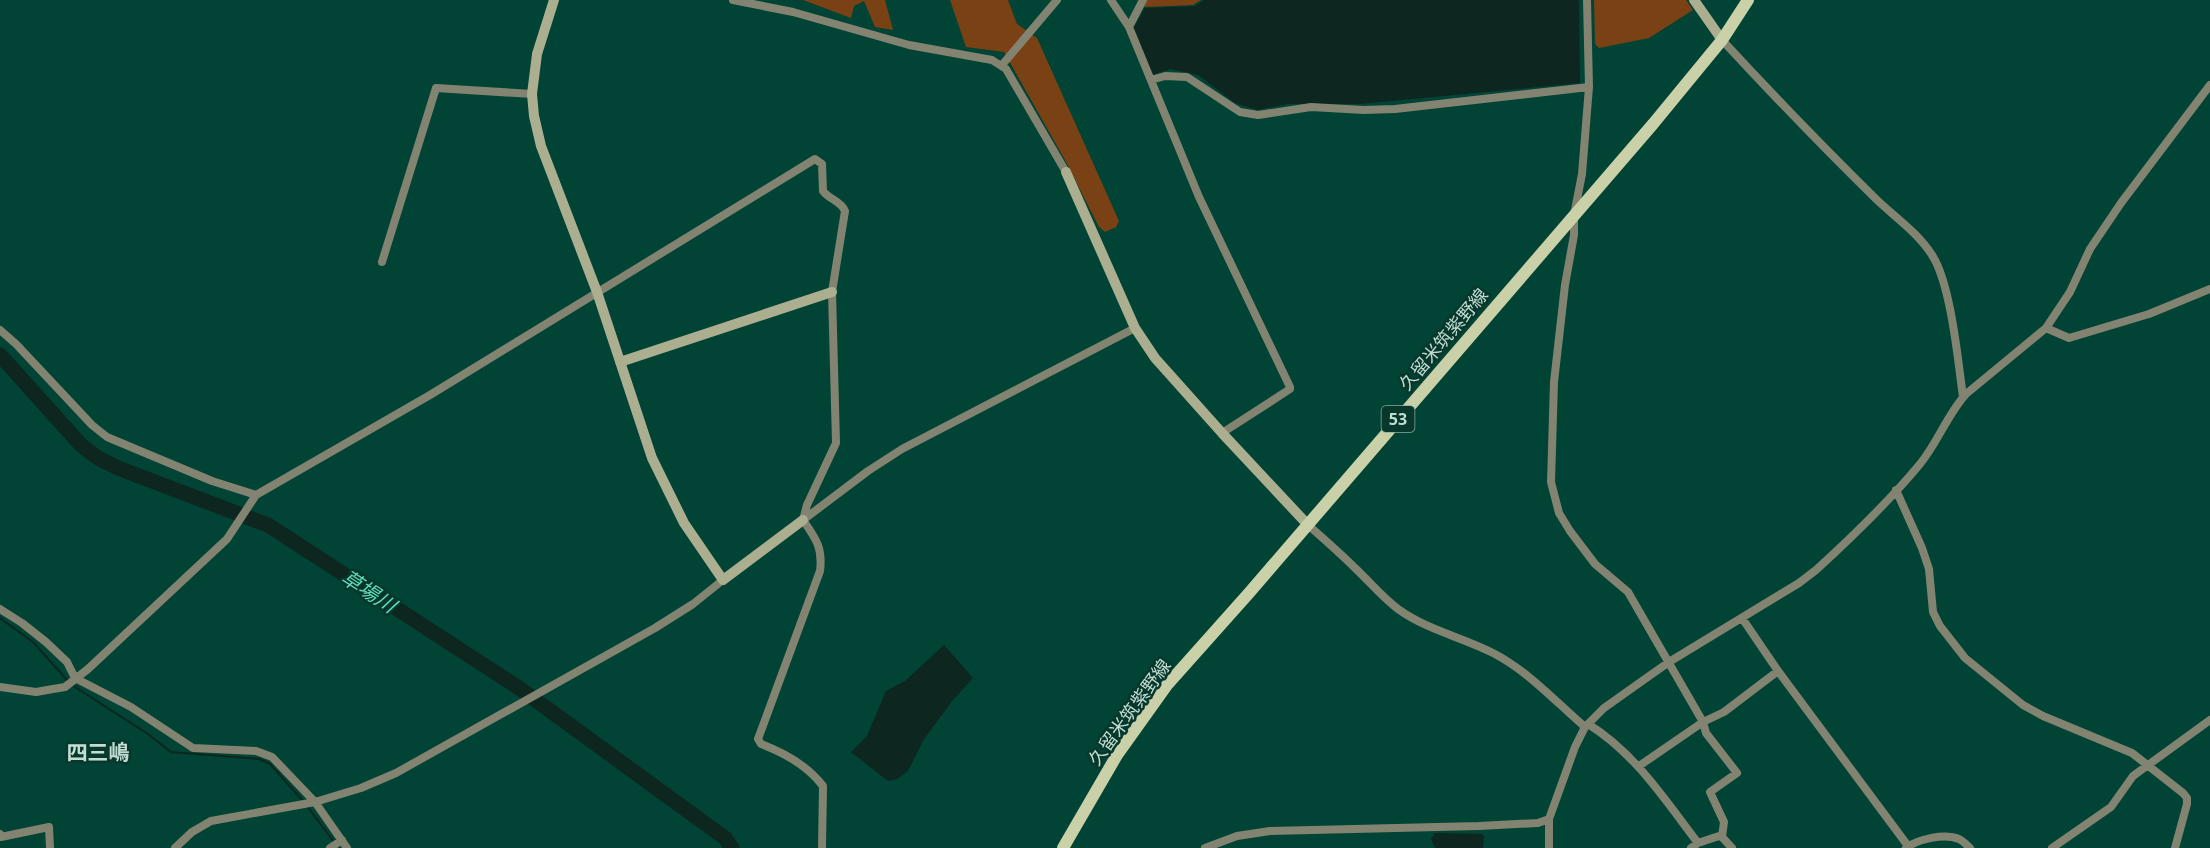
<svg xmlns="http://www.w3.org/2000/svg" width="2210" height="848" viewBox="0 0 2210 848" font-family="'Open Sans','Noto Sans JP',sans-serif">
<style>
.green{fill:#7a4115}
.water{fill:#0d261f}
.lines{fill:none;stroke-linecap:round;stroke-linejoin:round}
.stream{stroke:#0d261f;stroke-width:2}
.river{stroke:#0d261f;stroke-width:15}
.street{stroke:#828471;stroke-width:8}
.secondary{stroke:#abaf8f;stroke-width:10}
.primary{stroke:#cad0a7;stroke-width:12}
.labels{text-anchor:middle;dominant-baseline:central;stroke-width:5;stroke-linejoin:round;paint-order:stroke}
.shield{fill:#08372c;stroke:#8aaba1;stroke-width:1.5}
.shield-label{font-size:16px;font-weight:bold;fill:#c1ddd3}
.street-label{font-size:18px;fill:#c1ddd3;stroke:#08372c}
.water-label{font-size:20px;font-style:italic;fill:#62dcbd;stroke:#08372c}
.quarter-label{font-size:21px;font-weight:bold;fill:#c1ddd3;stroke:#08372c}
</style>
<rect width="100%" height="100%" fill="#014335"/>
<!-- green -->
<path class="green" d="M803 0H885L893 30 875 27 864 1 854 6 851 18Z
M950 0H1008L1017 24 1037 38 1119 221 1116 227 1105 232 1099 227 1065 160 1004 52 966 47Z
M1146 0H1201L1193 5 1146 7 1143 6Z
M1594 0H1686L1693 10 1649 38 1599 48 1595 44Z"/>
<!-- water -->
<path class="water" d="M1204 0H1579L1580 83 1359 104H1288L1257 110 1235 103 1198 75 1170 69 1152 75 1133 29 1145 8 1195 6Z
M944 645 973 678 953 700 924 739 908 771 897 779 888 781 851 752 867 736 886 691 905 681Z
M1435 833 1482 834 1484 836 1483 848H1435L1431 839Z"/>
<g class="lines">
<!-- stream -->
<path class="stream" d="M0 618 33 642 68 681
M72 685 148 734 171 752 259 759 270 764 303 801
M307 806 334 842"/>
<!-- river -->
<path class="river" d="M0 355 81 445 98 458 118 468 268 525 519 688 725 838 732 848"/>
<!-- street -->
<path class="street" d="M733 0 793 12 909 45 992 60 1006 69 1066 172
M1111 0 1129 27 1199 197 1290 387V389L1222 433
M1587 0 1589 87 1582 174 1574 215V235L1565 285 1554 382 1551 482 1559 513 1570 531 1595 564 1628 592 1703 722 1706 733 1737 773 1710 792 1724 822 1722 837
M1129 27 1143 0
M1722 40C1772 94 1824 148 1877 200 1896 218 1918 233 1932 255 1951 284 1958 361 1963 397
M1002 65 1057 0
M1151 80 1165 76 1187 77 1240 112 1258 115 1311 107 1364 110 1395 109 1589 87
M382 262 436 88 532 94
M2046 328 2069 338 2149 314 2210 289
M0 330 16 344 92 425 107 437 212 481 256 495
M1896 490 1922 548 1929 569 1933 612 1940 626 1965 658 2023 705 2043 716 2132 753 2183 793 2187 798V804L2175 848
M803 520 868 471 902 449 1135 328
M1308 525C1324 539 1340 553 1355 568 1370 582 1382 597 1398 609 1427 630 1462 637 1493 653 1528 671 1556 702 1585 727
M0 609 22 623 46 642 67 662 75 678 131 707 193 748 256 751 272 757 315 802 347 848
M1742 618 1778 671 1908 846
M0 687 36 692 53 689 65 687 88 669 227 539 256 495 430 395 815 159 822 164 823 191C830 200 841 201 845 211L832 292 836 443 807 505 803 520C816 539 823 548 820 571L758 739 761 744C785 753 807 765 823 786L822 848
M1588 724C1635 753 1665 800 1698 843
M1639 766 1703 722 1724 712 1778 671
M1549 819V848
M0 834 1 837 49 827 50 848
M175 848 192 832 211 821 315 802 361 788 396 773 655 628 693 604 723 580
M330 848 342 840
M1205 848 1237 836 1270 831 1479 826 1538 823 1549 819 1575 747 1585 727 1604 708 1669 662 1799 583 1816 570C1850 539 1891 499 1920 464 1938 442 1947 415 1966 394L2046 328 2070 292 2090 249 2121 203 2210 85
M1691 848 1698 843 1719 836 1722 837 1732 848
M1906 848C1918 839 1944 833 1959 839 1963 841 1967 845 1970 848
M2052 848 2111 807 2133 776 2210 720"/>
<!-- secondary -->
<path class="secondary" d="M554 0 537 54 532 94 534 116 541 146 597 292 652 458 684 523 723 580 803 520
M1694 0 1722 40
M1066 172 1135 328 1155 358 1222 433 1308 525
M620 362 832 292"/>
<!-- primary -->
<path class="primary" d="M1063 848 1117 755 1167 685 1249 593 1653 124 1722 40 1748 0"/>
</g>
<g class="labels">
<!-- shield labels -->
<rect class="shield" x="1381.5" y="406" width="33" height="26" rx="4.5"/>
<g class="shield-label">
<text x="1398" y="419">53</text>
</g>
<!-- street labels -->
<g class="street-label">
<text transform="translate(1443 339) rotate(-50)">久留米筑紫野線</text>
<text transform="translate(1129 712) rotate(-54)">久留米筑紫野線</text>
</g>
<!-- water labels -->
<g class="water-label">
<text transform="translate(369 591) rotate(33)">草場川</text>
</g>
<!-- quarter labels -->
<g class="quarter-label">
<text x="98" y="752">四三嶋</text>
</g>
</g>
</svg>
